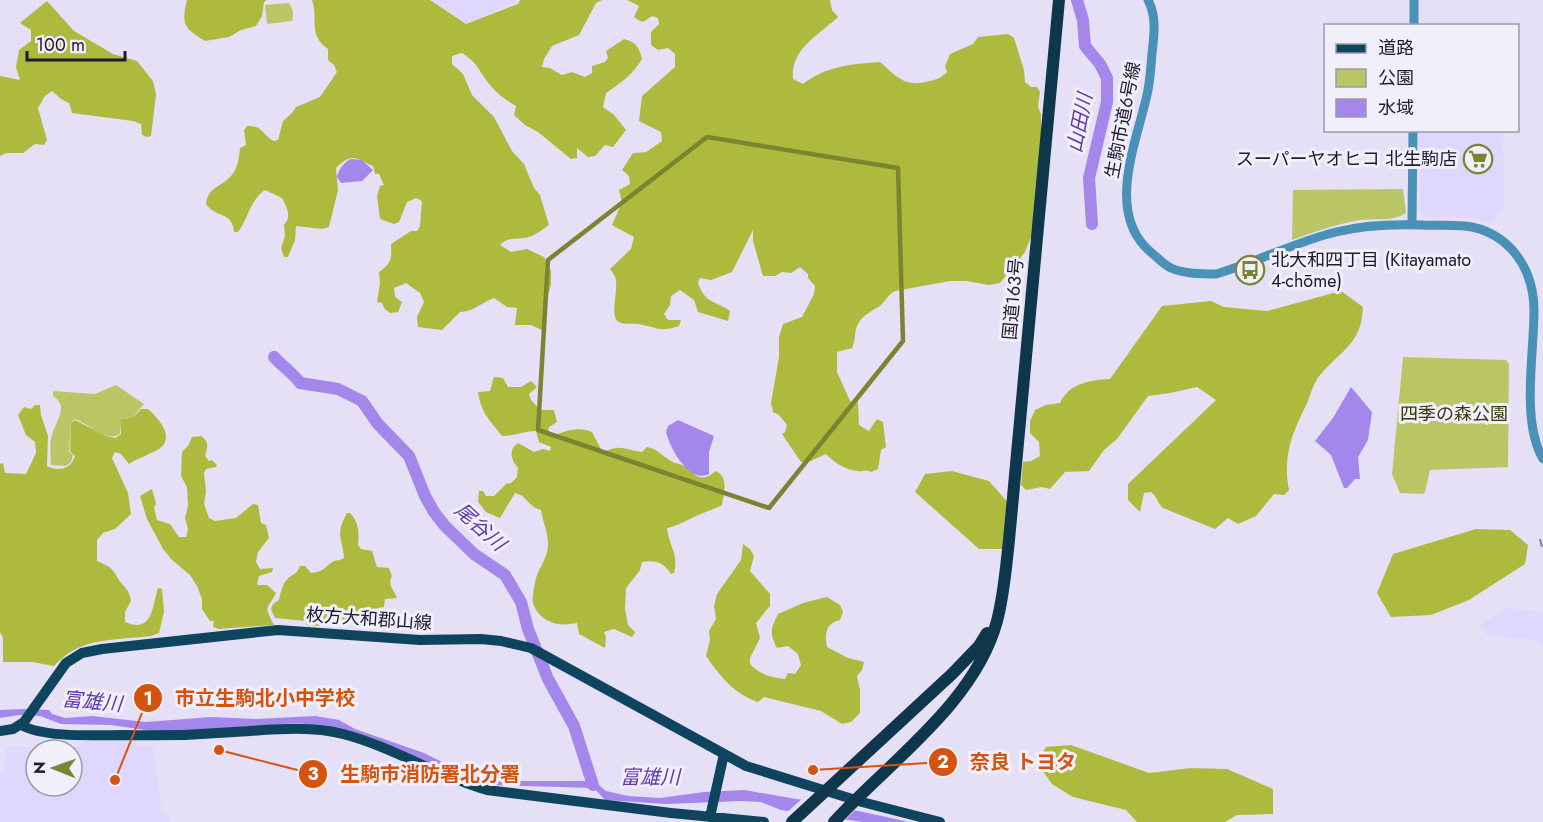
<svg xmlns="http://www.w3.org/2000/svg" width="1543" height="822" viewBox="0 0 1543 822" font-family="Jost,'Noto Sans JP',sans-serif">
<style>
.built{fill:#dfd7fd;fill-rule:evenodd}
.green{fill:#bac665}
.forest{fill:#adba3e}
.water{fill:#a387eb}
.pier{fill:#e5e0f6}
.lines{fill:none;stroke-linecap:round;stroke-linejoin:round}
.river{stroke:#a387eb;stroke-width:12}
.tertiary{stroke:#4a91b8;stroke-width:9}
.primary{stroke:#0e445e;stroke-width:10}
.trunk{stroke:#0f374b;stroke-width:12}
.rail{stroke:#827d91;stroke-width:2;stroke-dasharray:8 8;stroke-linecap:butt}
.marked{fill:none;stroke:#7b8431;stroke-width:4.5;stroke-linejoin:round}
.labels{text-anchor:middle;dominant-baseline:central;stroke-width:6;stroke-linejoin:round;paint-order:stroke}
.street-label{font-size:18px;fill:#1f1a2d;stroke:#f1effa}
.poi-label{font-size:18px;fill:#1f1a2d;stroke:#f1effa;text-anchor:end}
.park-label{font-size:18px;fill:#363a07;stroke:#f1effa}
.water-label{font-size:20px;font-style:italic;fill:#6238ac;stroke:#f1effa}
.leader{fill:none;stroke:#d4530f;stroke-width:2}
.callout-dot{fill:#d4530f;stroke:#f1effa;stroke-width:2}
.mark-label{font-size:18px;text-anchor:middle;font-weight:bold;fill:#fff}
.callout-label{font-size:20px;text-anchor:middle;font-weight:bold;fill:#d4530f;stroke:#f1effa;stroke-width:6;stroke-linejoin:round;paint-order:stroke}
</style>
<rect width="100%" height="100%" fill="#e5e0f6"/>
<!-- built -->
<path class="built" d="M432 0H515L516 2 466 23Z
M1419 131H1503L1504 208 1492 224 1472 218 1427 217 1420 211Z
M1508 608 1543 612V645L1536 640 1487 635 1480 624Z
M85 739 135 741 136 746H153L162 812 170 819V822H0V774L4 773 6 747H77ZM36 750H72V786H36Z"/>
<!-- green -->
<path class="green" d="M289 3C293 9 294 14 292 21L267 24 265 5Z
M1403 189 1406 213C1393 222 1375 218 1360 220 1336 224 1314 232 1292 240L1293 190Z
M1403 357 1506 360 1509 364 1508 467 1430 470 1425 492 1423 494 1400 493 1392 474Z
M116 385 144 404 133 417 120 420V434C105 443 90 424 75 419L71 422 69 451 73 455 71 462 66 466 51 465C51 456 49 443 52 435 55 422 70 407 53 396V391L95 394Z"/>
<!-- forest -->
<path class="forest" d="M187 0H267L264 2 262 16 256 26 241 30 229 37 205 41C184 28 181 25 187 0Z
M312 0H430L466 24 518 4 520 0H602L596 3 579 35 552 46 544 59 542 67 550 68 562 75 572 72 585 77 592 73V66L605 62 608 58 606 51 624 39C636 42 639 47 642 59 633 74 621 83 606 93L603 107 614 115 626 130 613 147 605 145 595 156 588 157 577 148V158L571 159 538 132 525 125 514 115 516 106C506 100 497 94 490 85 478 70 478 63 462 53L452 56V64L463 74 472 95 494 117 512 151 524 164 534 188 540 195 549 225C543 229 538 233 532 236 521 241 509 235 500 245L511 252 527 249 544 257 551 271V285L545 304 547 316 542 330 531 325H515L517 308 507 307 494 298C482 302 473 312 460 312L442 330 418 327 417 317 424 302 420 293 406 283 394 288 395 297 402 302 398 312 390 313 384 308 382 303 377 302 380 283 379 272C391 264 392 259 391 244L411 231H417L420 226 422 201 416 198 407 202 399 222 394 224 380 219 377 196 380 186 384 185 379 174H375L373 166C355 158 352 152 336 168L338 190 329 227 322 229 296 226 295 240 288 257H284L281 248 285 236 284 225C292 216 287 208 282 198L265 190C250 200 249 217 238 232H234C232 210 216 219 206 204 208 186 222 187 231 176 238 168 239 158 240 148L246 145 244 130 247 126C265 126 261 135 274 141L278 140 283 121 292 113 296 107 320 97 337 72 334 65 328 60V49C307 34 319 20 312 0Z
M627 0H830L832 10 838 17C819 35 790 49 793 79L803 84C826 66 852 64 880 62 895 75 904 87 925 82 935 80 940 79 947 72L945 66 950 54 973 44 978 37 1008 34 1014 38 1024 70 1025 82 1031 87H1037L1040 92 1038 106 1041 115V133L1033 232 1025 252 1000 283 989 285 966 281H950L895 291C888 295 887 299 881 305 873 311 863 314 858 324 854 330 856 340 852 348L837 352V372L850 401 858 402 859 425 869 431 877 419 883 422 886 447 881 450 878 469 871 472C865 469 863 472 857 471 845 470 834 462 826 454L811 461 801 462 782 434 785 432 787 425 779 415 773 412 771 403 779 357V337L783 324 802 317 814 294 815 286 808 278V274L800 267 791 273 782 272 775 276H763L753 241V230L732 272 711 280 700 278 698 282C704 303 714 300 730 311L728 321 698 312 694 300 680 290 671 296 670 305 664 314 668 320H681L679 326C659 333 657 327 638 324 632 323 625 325 619 322 609 316 618 293 616 281 616 277 613 273 610 269L631 249 634 237 612 225 622 202 619 190 630 184 629 176 622 170 633 153 646 152 662 141 661 132 639 121 642 96 675 67V54L668 48 658 50 651 45V32L659 24 658 18 652 16 643 22 638 20 634 17 639 6Z
M47 1 74 31 113 54 137 61 153 81 156 94 151 136 147 137 142 135 141 124 133 121 72 113 69 103 61 99 52 91 45 96 38 108 47 140 44 145 35 144 23 153H6L0 156V76L20 80 16 67 19 50 31 41V30L20 23Z
M1341 291 1363 307C1362 344 1340 351 1320 375 1314 382 1311 393 1308 401 1293 432 1282 454 1289 490L1284 495 1274 494 1256 516 1238 524 1228 518 1215 529 1163 508C1157 503 1157 496 1151 492L1144 493 1140 512 1128 500V484L1216 400 1197 387 1170 393 1148 396 1117 439 1104 450 1089 471 1065 472 1050 489 1042 487 1026 490 1021 485 1023 462 1031 461 1040 456 1039 442 1030 433V421L1035 410 1046 405 1060 403C1069 383 1091 380 1110 379L1162 306 1211 301 1224 307 1267 311Z
M494 377 503 378 508 387H521L531 381 537 387 529 394 531 400 540 410H554L557 422 549 427 548 432 552 436C566 431 578 426 592 432L601 449 605 452C619 443 628 451 642 452L647 447C658 449 662 456 671 461 675 464 680 463 684 466 697 475 700 484 716 471 729 478 724 492 722 505 711 511 700 513 690 519 681 523 677 526 667 528 669 547 679 553 674 573L671 574C663 562 656 560 642 562L640 570 626 588 625 609 628 625 635 632 632 637 614 629 604 632 606 637 605 648 579 634 577 623C559 627 542 623 534 606 531 600 534 589 535 583 537 570 547 559 548 547 549 534 543 523 541 510 527 506 528 496 515 493L500 518 486 512 478 502 479 491H483L486 496H494L506 484 511 483 517 477 518 468C511 460 508 450 518 443L534 452 543 449 550 451 551 447 539 442 536 431C524 431 514 436 502 436 489 419 481 413 478 392L490 391Z
M35 405H40L41 415 48 436 47 466C59 472 71 469 75 456L70 451 71 423 75 420 106 436 115 438 121 434 120 420C132 417 132 420 141 409H148C158 418 176 437 159 449 151 454 138 458 129 464L121 454 115 452 112 458 128 493 131 514 115 529 103 533 97 540V561C111 567 112 568 119 580 125 589 129 588 131 601L125 612V622C153 634 152 606 158 588L162 589 164 612 159 633 151 636C126 639 95 638 72 651 65 655 59 661 54 666L32 662H3V638L0 632V464L3 463 5 473 26 474 36 453 35 442 26 435 18 415 24 407 31 409Z
M201 436C209 442 208 446 205 456L209 461 212 460 217 465 216 467 206 469 204 473 206 491 204 504 209 518 215 521 236 518 253 504 258 505 261 523 266 525 269 538 258 552 256 562 260 569 273 568 272 572 259 576 257 585H267L276 593C267 611 263 604 274 625L219 629 213 627 214 621H210L202 609V599L197 586 190 575 172 560 163 549 147 519 140 496 152 489 156 504 154 507 157 520 170 524 179 537H186L188 529 185 518 188 506 187 487 181 476 182 452 188 446 192 437Z
M952 471 989 481 1011 506 1004 549H979L915 492 925 474Z
M347 513H350C359 522 359 532 358 545L361 549 372 551 377 567 389 568 392 576C387 584 394 590 397 598L385 599 384 607 367 610V616L358 615 337 621 330 620C320 626 319 627 306 625V621L275 618 271 609 273 604 279 600C281 589 284 578 296 573L300 566H305L311 573C324 572 324 567 334 561 337 560 341 560 344 558 342 536 335 535 347 513Z
M1476 529 1510 530 1528 545 1525 564 1469 600 1431 615 1391 617 1377 593 1393 554Z
M743 544 750 549 754 556 750 571 770 594V606L756 623 760 638 750 658V664C760 675 771 677 785 679L788 673 795 674 801 665 798 654 788 646 777 648C769 633 771 628 778 614L803 603 827 597 840 605 843 612 840 620C826 623 824 634 827 647L848 658 864 662 862 670 857 676 860 690V713L851 722 842 724 821 711 764 697 758 702C734 694 720 676 706 656L710 640 709 631 716 619 714 606 717 594 741 560Z
M1071 745 1149 773 1191 768 1227 769 1273 789V814L1237 815 1225 822H1137L1126 810 1073 797 1052 784 1037 763 1046 747Z"/>
<!-- water -->
<path class="water" d="M351 159 362 160 373 170 362 181 341 183 337 177C339 169 344 162 351 159Z
M1351 387 1372 412 1368 440 1358 457 1360 479H1355L1347 488H1344L1331 455 1315 441 1333 418Z
M678 420 714 436 709 452V474C689 484 670 448 666 432L668 426Z
M24 709 49 710 52 714 65 718 92 716 146 722 211 717 256 719 315 716 339 720 355 729 424 753 446 764 475 775 504 781H594L606 791 628 796 660 798 704 792 744 790 831 805 909 822H862L781 810 761 802 741 801 666 804 605 800 594 788 493 785 312 725 298 723 190 731H152L111 725 61 724 40 716 19 715 0 718V710Z"/>
<!-- pier -->
<path class="pier" d="M803 798 839 804 857 808 844 821 786 813Z"/>
<g class="lines">
<!-- river -->
<path class="river" d="M1077 0 1083 20 1085 46 1100 64 1107 78V102L1089 178 1092 224
M274 357C280 364 297 377 300 383L338 389 362 401 378 424 409 456 425 496 434 512 445 526 474 554 505 575 521 602 528 629 548 679 574 726 593 785"/>
<!-- tertiary -->
<path class="tertiary" d="M1148 0C1157 17 1154 35 1152 54 1151 67 1150 82 1147 95 1136 144 1104 216 1153 254 1158 258 1164 265 1171 268 1184 274 1202 274 1216 274 1257 262 1295 242 1336 232 1364 225 1394 224 1422 225 1439 226 1456 224 1472 227 1513 236 1534 272 1534 311 1534 355 1521 421 1543 459
M1414 26V0
M1412 225 1413 130"/>
<!-- primary -->
<path class="primary" d="M21 725C44 738 96 735 124 735 161 736 197 735 234 732 270 730 307 725 343 734 393 747 437 776 487 790L671 813 764 822
M0 731 13 729 24 722 66 663 82 653 102 649 278 630 420 640 481 639 501 641 531 648 746 766 862 802 940 822
M710 817 724 754"/>
<!-- trunk -->
<path class="trunk" d="M792 822 952 674 979 646 987 633
M834 822C889 762 975 703 997 621 1004 595 1006 567 1009 540L1059 0"/>
<!-- rail -->
<path class="rail" d="M1540 539 1543 551"/>
</g>
<!-- marked area -->
<path class="marked" d="M707 137 898 168 903 341 769 508 538 430 548 260Z"/>
<!-- icons -->
<defs>
<g id="supermarket-ring" transform="scale(1.5)"><circle r="9.5" fill="#f1effa" stroke="#7b8431" stroke-width="1.5"/><path d="M-6-5.5h2.5l.6 2H6L4.5 2H-2.5L-4.4-4H-6ZM-1.5 3.2a1.3 1.3 0 1 0 .1 0ZM3 3.2a1.3 1.3 0 1 0 .1 0Z" fill="#7b8431"/></g>
<g id="bus-ring" transform="scale(1.5)"><circle r="9.5" fill="#f1effa" stroke="#7b8431" stroke-width="1.5"/><path d="M-5-6H5V4H4V6H2V4H-2V6H-4V4H-5ZM-3.5-4V0h7V-4ZM-3.5 1.2v1.5H-2V1.2ZM2 1.2v1.5H3.5V1.2Z" fill="#7b8431"/></g>
</defs>
<g fill-rule="evenodd">
<use href="#supermarket-ring" x="1478" y="159"/>
<use href="#bus-ring" x="1250" y="270"/>
</g>
<g class="labels">
<!-- street labels -->
<g class="street-label">
<text transform="translate(1123 120) rotate(-79)">生駒市道6号線</text>
<text transform="translate(1013 299) rotate(-85)">国道163号</text>
<text transform="translate(369 619) rotate(4)">枚方大和郡山線</text>
</g>
<!-- poi labels -->
<g class="poi-label">
<text x="1457" y="159">スーパーヤオヒコ 北生駒店</text>
<text x="1271" y="260" text-anchor="start">北大和四丁目 (Kitayamato<tspan x="1271" dy="21">4-chōme)</tspan></text>
</g>
<!-- park labels -->
<g class="park-label">
<text x="1454" y="414">四季の森公園</text>
</g>
<!-- water labels -->
<g class="water-label">
<text transform="translate(1080 123) rotate(-79)">山田川</text>
<text transform="translate(480 527) rotate(42)">尾谷川</text>
<text transform="translate(92 702) rotate(5)">富雄川</text>
<text x="650" y="777">富雄川</text>
</g>
</g>
<!-- callouts -->
<path class="leader" d="M115 780L148 698M813 770L943 762M219 750L313 774"/>
<g class="callout-dot">
<circle cx="115" cy="780" r="6"/>
<circle cx="813" cy="770" r="6"/>
<circle cx="219" cy="750" r="6"/>
<circle cx="148" cy="698" r="15"/>
<circle cx="943" cy="762" r="15"/>
<circle cx="313" cy="774" r="15"/>
</g>
<g class="mark-label">
<text x="148" y="705">1</text>
<text x="943" y="768">2</text>
<text x="313" y="780">3</text>
</g>
<g class="callout-label">
<text x="265" y="705">市立生駒北小中学校</text>
<text x="1023" y="769">奈良 トヨタ</text>
<text x="430" y="781">生駒市消防署北分署</text>
</g>
<!-- legend -->
<rect x="1324" y="24" width="195" height="108" fill="#f1effa" stroke="#9d9aa8" stroke-width="1.5"/>
<rect x="1336" y="44" width="30" height="9" fill="#0e445e" stroke="#9d9aa8" stroke-width="1.5"/>
<text x="1378" y="54" font-size="18" fill="#1f1a2d">道路</text>
<rect x="1336" y="69" width="30" height="18" fill="#bac665" stroke="#9d9aa8" stroke-width="1.5"/>
<text x="1378" y="84" font-size="18" fill="#1f1a2d">公園</text>
<rect x="1336" y="99" width="30" height="18" fill="#a387eb" stroke="#9d9aa8" stroke-width="1.5"/>
<text x="1378" y="114" font-size="18" fill="#1f1a2d">水域</text>
<!-- north arrow -->
<g transform="translate(54 768) rotate(271)"><circle r="28" fill="#f1effa" stroke="#9d9aa8" stroke-width="1.5"/>
<path d="M0-4.5L10 22L0 15L-10 22Z" fill="#7b8431"/>
<text y="-9" font-size="16" font-weight="bold" text-anchor="middle" fill="#1f1a2d">N</text>
</g>
<!-- scale -->
<path d="M27 51v9h98v-9" fill="none" stroke="#1f1a2d" stroke-width="3"/>
<text x="36" y="51" font-size="18" fill="#1f1a2d" stroke="#f1effa" stroke-width="4.5" paint-order="stroke">100 m</text>
</svg>
